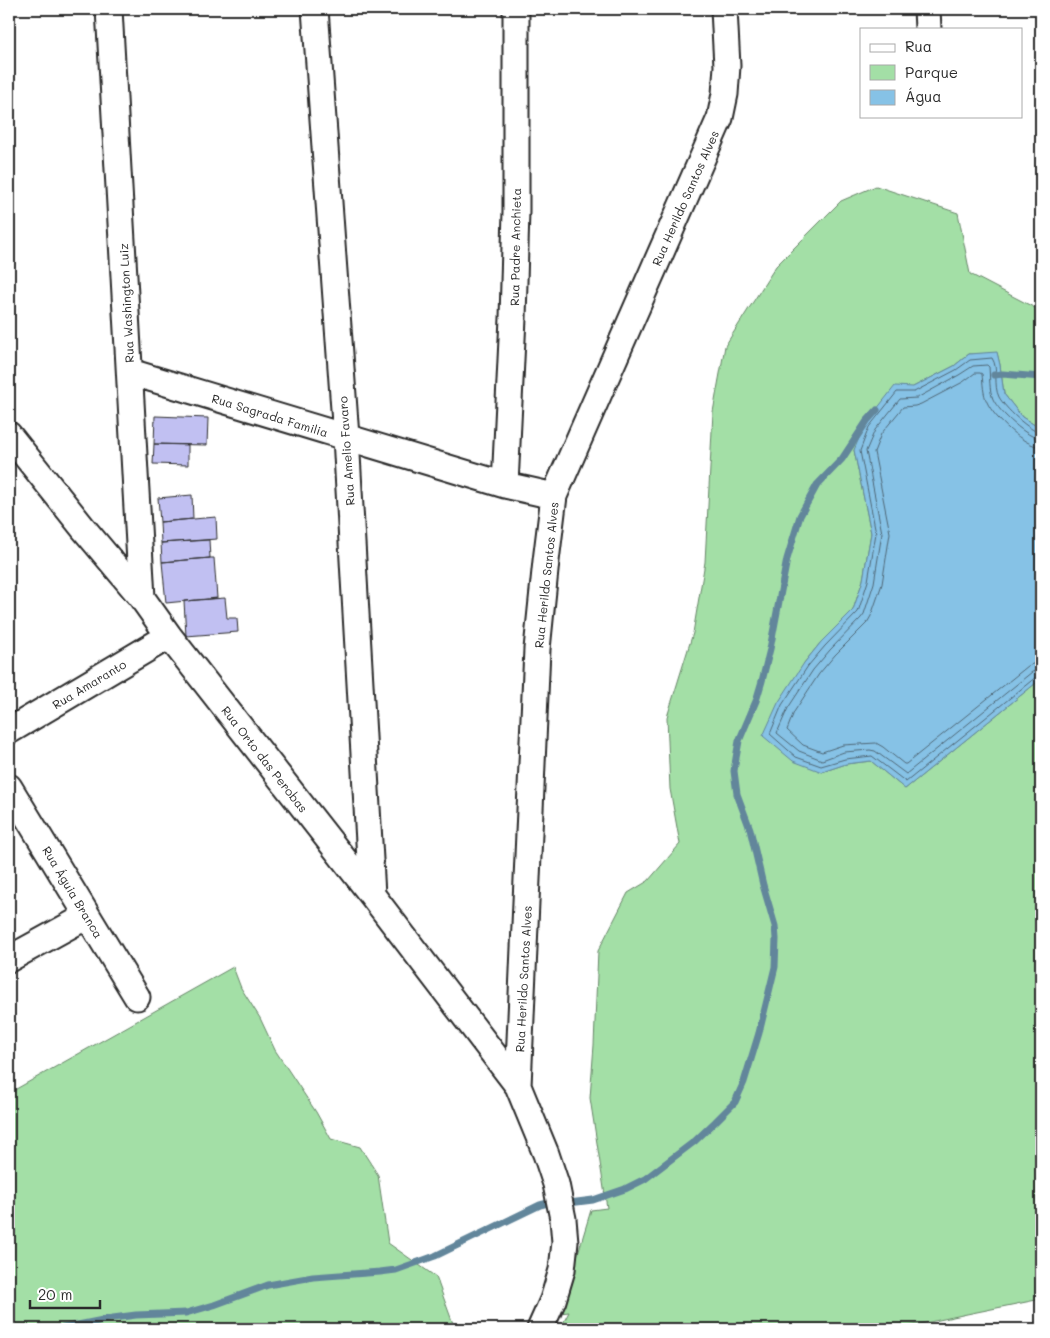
<svg xmlns="http://www.w3.org/2000/svg" width="1050" height="1338" viewBox="0 0 1050 1338" font-family="Mali,sans-serif">
<style>
.green{fill:#a3dfa6;stroke:#678568}
.water{fill:#86c2e6;stroke:#62869b}
.lines{fill:none;stroke-linecap:round;stroke-linejoin:round}
.shore{stroke:#4f6776;stroke-width:1}
.stream{stroke:#62869b;stroke-width:7}
.building{fill:#c1c0f2;stroke:#2b2b2b}
.minor-casing{stroke:#2b2b2b;stroke-width:29}
.minor{stroke:#fff;stroke-width:25}
.labels{text-anchor:middle;dominant-baseline:central;stroke-width:5;stroke-linejoin:round;paint-order:stroke}
.street-label{font-size:12px;fill:#2b2b2b;stroke:#fff}
</style>
<rect width="100%" height="100%" fill="#fff"/>
<filter id="ink" filterUnits="userSpaceOnUse"><feTurbulence type="fractalNoise" baseFrequency=".02" numOctaves="2"/><feDisplacementMap in="SourceGraphic" scale="10" xChannelSelector="R" yChannelSelector="G"/><feConvolveMatrix kernelMatrix="1 2 1 2 8 2 1 2 1" color-interpolation-filters="sRGB"/></filter>
<g filter="url(#ink)">
<!-- green -->
<path class="green" d="M876 186 958 213 970 274 1041 311V429L1022 417 1004 394 1000 365 997 353 969 354 954 366 913 387 854 450 871 533 863 580 853 610 821 642 804 663 822 772 846 764 871 761 905 789 1041 679V1299L967 1314 897 1329H560L569 1312 560 1313 591 1210 607 1208 590 1098 594 1045 598 951 628 893 648 881 680 844 670 789 667 717 693 633 705 562 713 412 725 346 776 266 841 201Z
M233 967 241 988 260 1018 275 1050 316 1112 331 1139 360 1147 378 1175 388 1243 436 1277 455 1329H9V1093Z"/>
<!-- water -->
<path class="water" d="M997 352 1000 365 1004 394 1022 417 1041 429V679L905 789 871 761 846 764 822 772 793 761 763 736 778 703 804 663 821 642 853 610 863 580 871 533 854 450 865 424 895 386 913 387 954 366 969 354Z"/>
<g class="lines">
<!-- shore -->
<path class="shore" d="M1041 433C1029 431 1005 408 999 397 993 385 999 369 992 358L970 360 956 370 914 392H897L869 427 860 451 876 533 868 581 858 612 825 646 808 666 782 705 770 734 796 757 821 766 845 759 872 756 906 782 1036 677 1041 676
M1041 439C1027 438 999 412 993 399 989 390 990 377 989 367L987 365 973 366 959 375 917 398 900 399 875 430 866 451 882 533 874 583 864 614 861 618 830 650 813 670 788 708 777 733 799 751 822 760 844 752 870 750 875 751 906 774 1032 672 1041 670
M1041 447C1024 446 994 418 987 402 983 394 983 383 982 374L980 373H975L963 382 921 404 915 406 903 407 881 434 874 452 890 533 882 584 871 616 867 623 835 655 819 674 794 712 787 730 803 745 822 752 843 745 876 743 883 747 904 764H906L1028 666 1035 663 1041 662"/>
<!-- stream -->
<path class="stream" d="M994 375 1003 374 1041 377
M569 1203 593 1200 625 1189 645 1179 695 1141 715 1122 735 1102 744 1082 759 1033 775 967 776 939 775 926 763 885 750 829 737 794 734 771 736 758 739 741 756 701 762 681 770 649 787 559 800 516 817 485 842 459 867 421 877 410
M58 1329 113 1318 136 1315 186 1313 214 1305 268 1285 313 1277 380 1272 396 1270 435 1256 540 1205 552 1202"/>
</g>
<!-- building -->
<path class="building" d="M155 416 208 418 207 445 154 444Z
M154 444 188 445V465L153 464Z
M192 495 193 519 160 522 158 498Z
M216 517 217 539 161 543 160 522Z
M209 540 210 558 162 562 161 543Z
M210 558H214L217 598 166 603 162 562Z
M225 598 227 618H237L238 632 186 636 184 601Z"/>
<g class="lines">
<!-- minor casing -->
<g class="minor-casing">
<path id="minor" d="M109 9 142 598
M315 9 346 437 372 895
M927 9 928 29
M130 372 505 485 554 496
M9 435 84 529 142 598 169 636 372 895 518 1086 546 1154 556 1184 563 1219 565 1242 562 1270 553 1300 540 1329
M505 485 513 318 516 211V9
M9 731 169 636
M9 787 137 997
M9 959 87 916
M518 1086 537 649 546 561 554 496 720 118 725 94 727 66 724 9"/>
</g>
<!-- minor -->
<use href="#minor" class="minor"/>
</g>
</g>
<g class="labels">
<!-- street labels -->
<g class="street-label">
<text transform="translate(685 198) rotate(-66)">Rua Herildo Santos Alves</text>
<text transform="translate(515 247) rotate(-89)">Rua Padre Anchieta</text>
<text transform="translate(126 303) rotate(-93)">Rua Washington Luiz</text>
<text transform="translate(270 415) rotate(17)">Rua Sagrada Familia</text>
<text transform="translate(346 451) rotate(-94)">Rua Amelio Favaro</text>
<text transform="translate(546 575) rotate(-84)">Rua Herildo Santos Alves</text>
<text transform="translate(89 684) rotate(-31)">Rua Amaranto</text>
<text transform="translate(265 759) rotate(52)">Rua Orto das Perobas</text>
<text transform="translate(73 892) rotate(59)">Rua Águia Branca</text>
<text transform="translate(523 979) rotate(-87)">Rua Herildo Santos Alves</text>
</g>
</g>
<!-- margin -->
<rect width="1050" height="1338" fill="none" stroke="#fff" stroke-width="30"/>
<rect x="15" y="15" width="1020" height="1308" fill="none" stroke="#2b2b2b" stroke-width="2" filter="url(#ink)"/>
<!-- legend -->
<rect x="860" y="28" width="162" height="90" fill="#ffffff" stroke="#aaaaaa"/>
<rect x="870" y="44" width="25" height="8" fill="#ffffff" stroke="#aaaaaa"/>
<text x="905" y="52" font-size="15" fill="#2b2b2b">Rua</text>
<rect x="870" y="65" width="25" height="15" fill="#a3dfa6" stroke="#aaaaaa"/>
<text x="905" y="78" font-size="15" fill="#2b2b2b">Parque</text>
<rect x="870" y="90" width="25" height="15" fill="#86c2e6" stroke="#aaaaaa"/>
<text x="905" y="102" font-size="15" fill="#2b2b2b">Água</text>
<!-- scale -->
<path d="M30 1300v8h70v-8" fill="none" stroke="#2b2b2b" stroke-width="2.5"/>
<text x="38" y="1300" font-size="15" fill="#2b2b2b" stroke="#ffffff" stroke-width="4" paint-order="stroke">20 m</text>
</svg>
